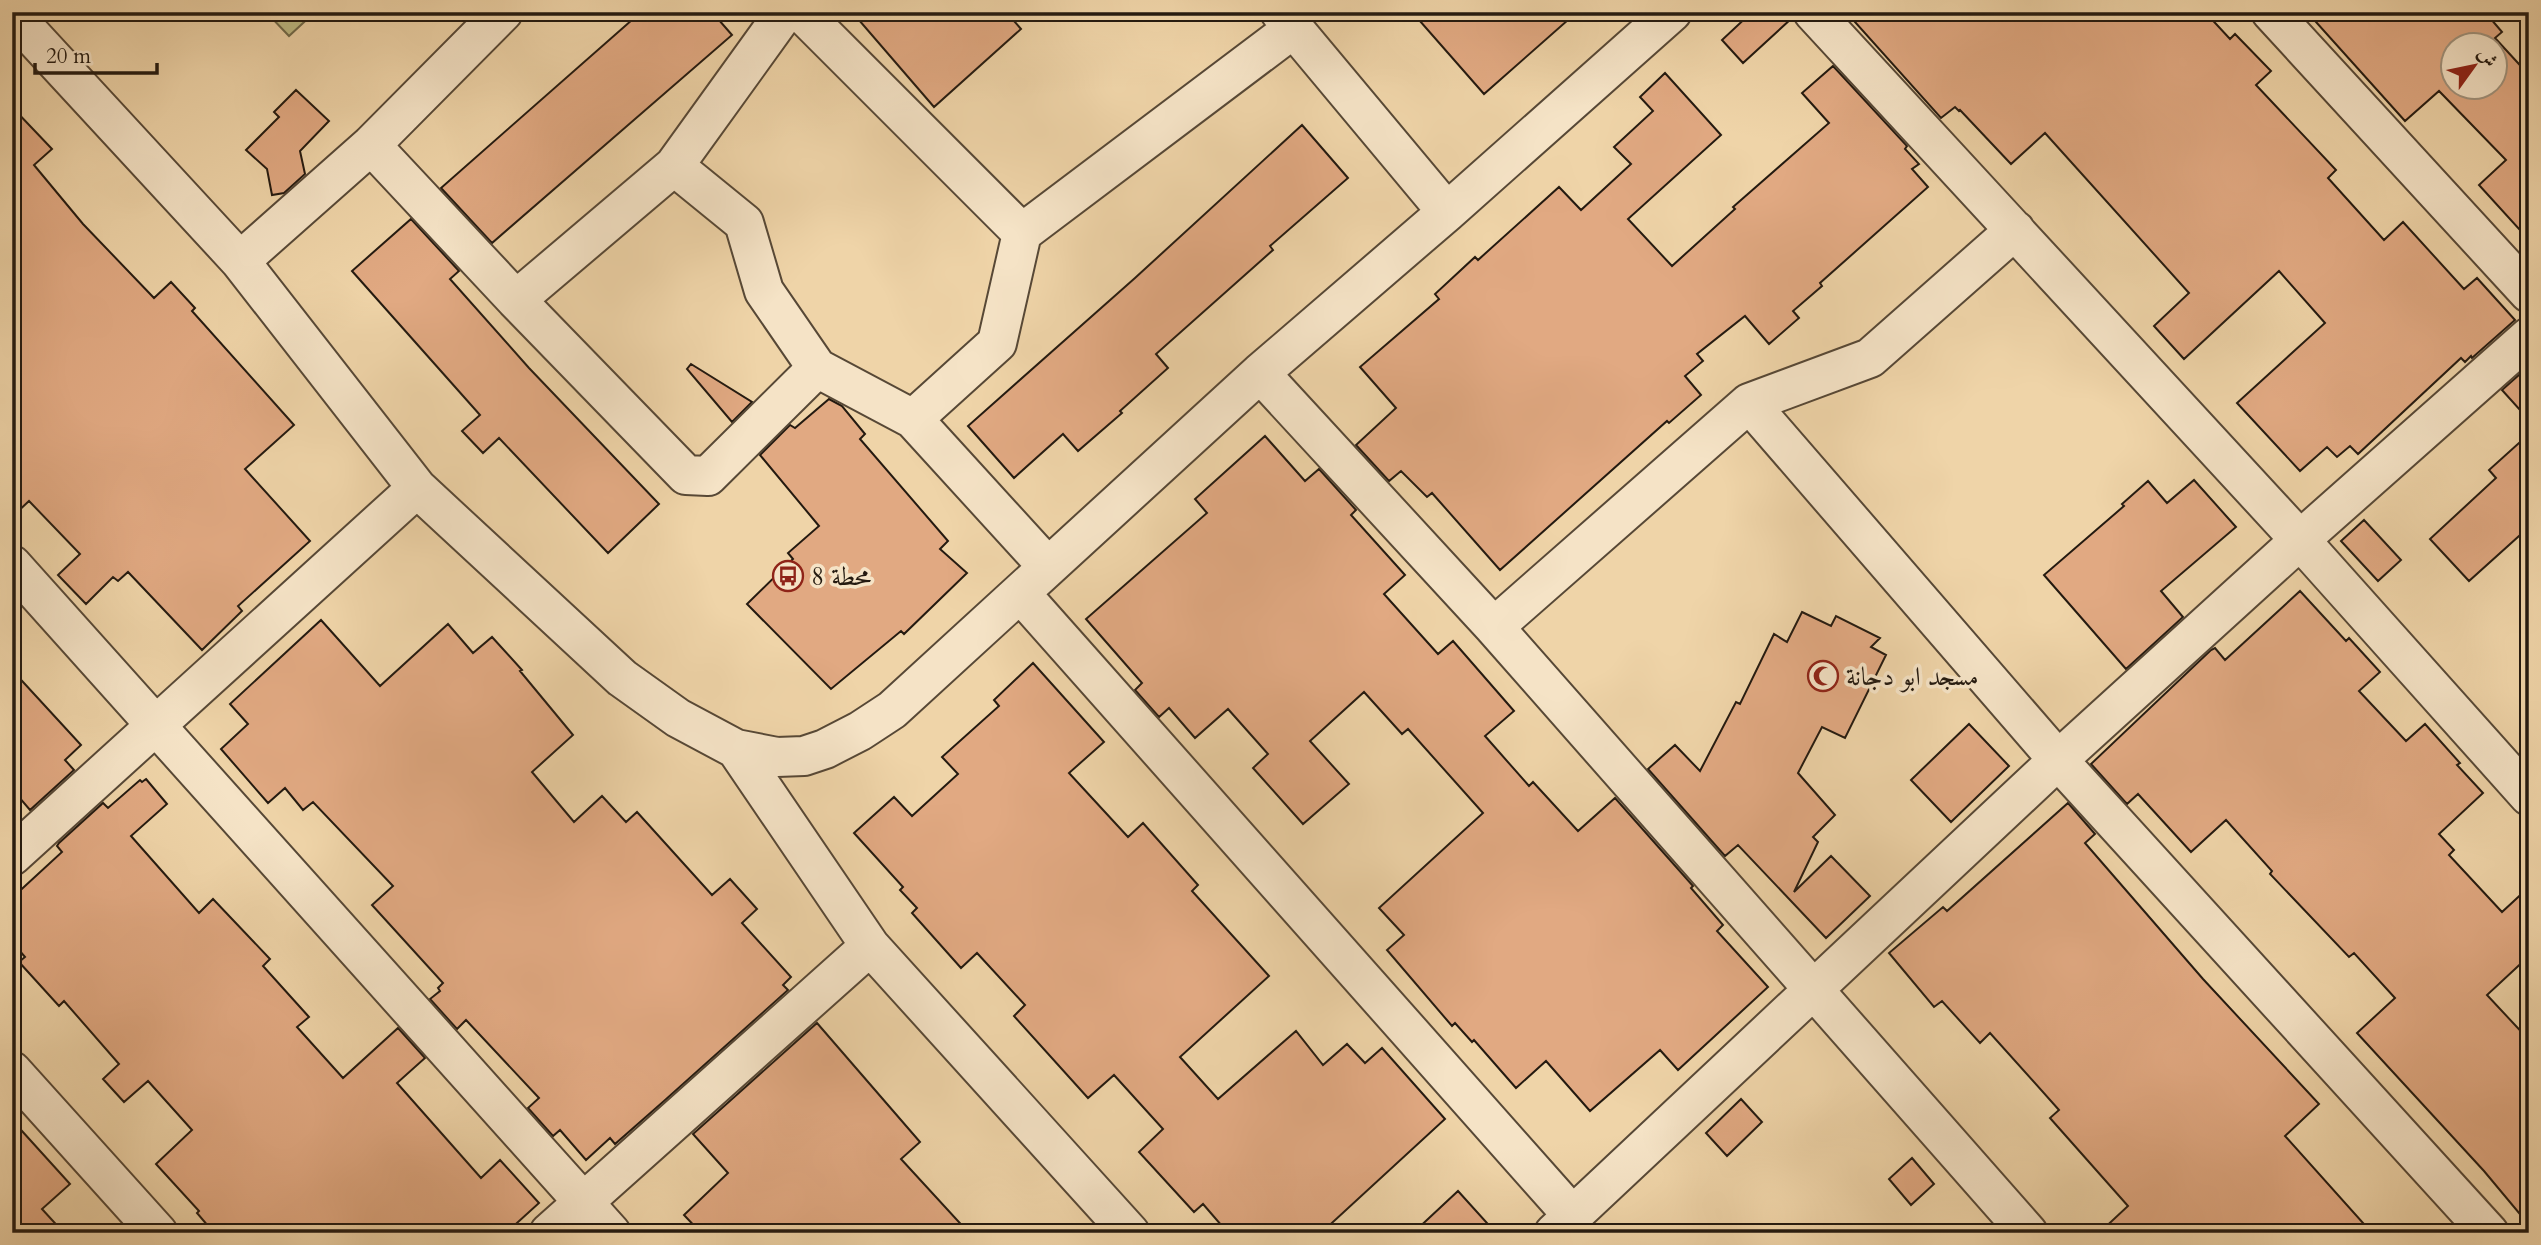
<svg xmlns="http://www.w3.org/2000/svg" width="2541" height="1245" viewBox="0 0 2541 1245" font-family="Cardo,Amiri,serif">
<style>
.green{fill:#bebb84;stroke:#716a4a;stroke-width:2}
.building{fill:#e1a982;stroke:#241a10;stroke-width:2;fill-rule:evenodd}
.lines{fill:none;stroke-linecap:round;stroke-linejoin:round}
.minor-casing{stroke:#574836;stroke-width:42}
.minor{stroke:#f5e3c6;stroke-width:38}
.labels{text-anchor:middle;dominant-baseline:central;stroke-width:7;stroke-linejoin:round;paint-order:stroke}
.poi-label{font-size:26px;fill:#241a10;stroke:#f5e3c6;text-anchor:start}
</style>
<rect width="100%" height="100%" fill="#efd4a8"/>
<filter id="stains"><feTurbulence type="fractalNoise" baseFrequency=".00286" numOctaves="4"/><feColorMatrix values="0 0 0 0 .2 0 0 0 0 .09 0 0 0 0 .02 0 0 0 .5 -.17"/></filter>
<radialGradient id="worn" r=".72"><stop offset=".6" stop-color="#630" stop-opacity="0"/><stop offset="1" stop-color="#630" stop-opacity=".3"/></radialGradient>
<!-- green -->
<path class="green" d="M266 12H315L289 36Z"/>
<!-- building -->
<path class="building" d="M641 12H712L732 35 492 243 441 188Z
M852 12H1006L1021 29 934 107Z
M1412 12H1577L1484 94Z
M1752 12H1792V18L1743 63 1722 40Z
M1846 12H2205L2230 39 2235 34 2271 71 2256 85 2336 170 2328 178 2384 240 2403 222 2464 289 2477 278 2515 320 2472 358 2471 356 2465 362 2461 358 2358 454 2350 446 2337 457 2327 447 2300 471 2237 403 2325 323 2279 271 2184 359 2154 326 2189 293 2045 133 2011 164 1960 110 1959 111 1955 107 1941 118Z
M2307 12H2485L2502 32 2495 38 2529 75V240L2479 185 2506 160 2439 91 2405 121ZM2454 46H2496V88H2454Z
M1833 66 1907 146 1905 149 1919 164 1912 169 1928 187 1820 283 1822 286 1793 311 1799 318 1769 344 1745 316 1697 354 1703 361 1685 376 1701 395 1669 423 1667 421 1500 570 1432 493 1427 497 1401 471 1389 481 1356 445 1396 408 1360 367 1439 299 1435 294 1475 257 1478 260 1559 187 1581 210 1631 164 1614 147 1653 111 1640 97 1665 73 1721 135 1628 219 1672 266 1735 209 1733 207 1829 123 1802 93Z
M296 90 329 121 300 151 305 174 284 193 272 195 267 169 246 150 279 117 274 112Z
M12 107 52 149 34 165 83 224 154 298 171 282 195 308 192 311 294 425 245 469 310 541 238 606 242 611 202 650 128 572 118 581 113 577 86 604 58 575 80 554 29 501 12 517Z
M1302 125 1348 178 1270 246 1273 250 1156 354 1168 368 1120 411 1122 413 1078 451 1063 434 1014 478 968 426 1135 278Z
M411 219 459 271 450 279 529 368 659 504 608 553 499 438 483 453 462 431 480 415 352 271Z
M691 364 752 402 732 422 687 369Z
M2529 366V420L2502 390Z
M829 399 842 406 865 434 860 439 948 541 940 549 967 573 904 634 901 631 831 689 747 604 793 559 788 553 819 526 760 455 790 425 795 428Z
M2529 434V527L2469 581 2430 539 2496 478 2489 470Z
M1265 436 1305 481 1319 469 1356 510 1351 515 1405 575 1384 594 1438 654 1453 641 1514 711 1485 736 1529 786 1533 782 1578 831 1615 798 1693 886 1691 888 1723 925 1717 931 1768 987 1678 1070 1660 1050 1590 1111 1546 1061 1516 1088 1474 1040 1472 1042 1455 1023 1452 1026 1387 950 1404 935 1379 908 1483 813 1408 729 1402 734 1364 692 1310 741 1349 784 1303 824 1253 768 1268 754 1228 709 1195 738 1169 708 1159 717 1135 690 1142 683 1086 619 1207 513 1195 499Z
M2194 480 2236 527 2161 591 2183 617 2126 669 2044 575 2124 506 2122 504 2148 481 2167 503Z
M2364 520 2401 560 2378 581 2341 541Z
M2300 591 2346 641 2349 638 2380 672 2359 691 2406 741 2425 724 2460 763 2457 765 2483 793 2439 834 2454 850 2449 855 2502 912 2529 887V956L2487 995 2529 1040V1225L2484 1171 2357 1033 2395 998 2354 953 2349 957 2270 874 2272 871 2226 820 2191 852 2138 794 2127 804 2091 764 2211 650 2215 648 2225 660Z
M1802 612 1831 626 1836 616 1880 638 1871 647 1886 655 1845 738 1822 727 1798 773 1835 815 1813 837 1818 842 1794 892 1831 856 1870 896 1826 938 1738 845 1725 856 1648 769 1675 745 1700 771 1736 702 1740 704 1774 634 1787 642Z
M321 620 380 686 448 624 473 653 492 637 522 670 520 671 573 735 532 772 574 822 602 796 626 822 637 812 712 895 730 879 757 909 742 923 791 977 783 985 788 990 664 1101 615 1144 610 1138 586 1160 560 1130 553 1136 528 1108 539 1098 466 1020 457 1029 430 999 440 991 438 988 443 983 372 905 393 886 313 802 303 810 285 788 268 803 221 749 248 724 230 704Z
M1033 663 1104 742 1069 773 1128 837 1143 823 1198 885 1192 891 1269 976 1180 1057 1218 1099 1296 1031 1323 1065 1347 1044 1365 1063 1382 1048 1445 1119 1321 1233H1228L1203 1204 1194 1212 1139 1152 1163 1129 1114 1075 1088 1098 1014 1016 1025 1005 977 953 961 968 912 913 917 908 900 890 903 887 854 833 894 797 912 816 958 774 942 757 999 706 994 700Z
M12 670 81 745 65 760 74 770 30 810 12 789Z
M1969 724 2009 766 1951 822 1911 780Z
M146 779 167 804 131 836 199 913 213 899 270 959 263 966 309 1017 297 1027 343 1078 398 1028 425 1058 397 1083 481 1178 500 1160 539 1203 506 1233H214L197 1213 199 1211 156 1164 192 1130 148 1081 124 1102 103 1079 119 1064 64 1001 59 1006 19 962 25 957 12 942V898L62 852 57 846 59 843 103 803 108 808 140 780 142 782Z
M2068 803 2095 834 2085 843 2203 979 2319 1104 2285 1136 2372 1233H2099L2128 1206 2050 1118 2059 1110 1990 1033 1980 1043 1942 1001 1934 1007 1889 953 1943 907 1947 911Z
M817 1023 920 1142 901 1159 969 1233H701L684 1215 728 1173 693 1134Z
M1741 1099 1762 1122 1727 1156 1706 1133Z
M12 1120 70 1184 42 1209 64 1233H12Z
M1912 1158 1934 1184 1911 1205 1889 1179Z
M1458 1191 1496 1233H1413Z"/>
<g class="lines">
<!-- minor casing -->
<g class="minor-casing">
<path id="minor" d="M801 12 1022 233
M1280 12 1447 212
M1813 12 2300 540 2529 796
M2271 12 2529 293
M12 14 240 261 417 488 622 678 678 718 736 749 777 757 804 756 825 749 860 731 892 710 1260 373 1447 212 1672 12
M371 145 516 300 674 166 744 223 764 291 817 368 913 419 1048 567
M674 166 785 12
M240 261 371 145 503 12
M516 300 686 475 708 476 817 368
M1260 373 1494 627 2028 1233
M1749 403 2058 760 2489 1233
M913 419 997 343 1022 233 1294 28
M12 565 611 1233
M1021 594 1573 1216
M1494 627 1749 403 1870 358 2015 230
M736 749 870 946 1130 1233
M12 856 417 488
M12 1071 158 1233
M549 1233 870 946
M1554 1233 2058 760 2300 540 2529 337"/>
</g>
<!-- minor -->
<use href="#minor" class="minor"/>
</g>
<!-- icons -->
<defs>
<g id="bus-ring" transform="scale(1.575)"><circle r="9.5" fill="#f5e3c6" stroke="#8f2418" stroke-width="1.5"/><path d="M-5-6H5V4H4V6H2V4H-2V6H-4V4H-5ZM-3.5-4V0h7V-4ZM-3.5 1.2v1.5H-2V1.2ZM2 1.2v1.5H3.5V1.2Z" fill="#8f2418"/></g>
<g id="mosque-ring" transform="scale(1.575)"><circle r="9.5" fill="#f5e3c6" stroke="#8f2418" stroke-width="1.5"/><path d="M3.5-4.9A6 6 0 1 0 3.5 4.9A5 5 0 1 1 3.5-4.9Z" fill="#8f2418"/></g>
</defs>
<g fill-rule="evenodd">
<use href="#bus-ring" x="788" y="576"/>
<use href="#mosque-ring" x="1823" y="676"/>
</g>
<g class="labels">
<!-- poi labels -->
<g class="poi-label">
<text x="811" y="576">محطة 8</text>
<text x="1846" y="676">مسجد ابو دجانة</text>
</g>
</g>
<!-- margin -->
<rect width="2541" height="1245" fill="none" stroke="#efd4a8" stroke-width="42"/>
<rect x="14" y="14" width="2513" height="1217" fill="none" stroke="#241a10" stroke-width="3.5"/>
<rect x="21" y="21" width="2499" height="1203" fill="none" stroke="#241a10" stroke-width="2"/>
<!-- north arrow -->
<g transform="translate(2474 66) rotate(57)"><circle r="33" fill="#f5e3c6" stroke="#a1937d" stroke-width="2"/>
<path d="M0-5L12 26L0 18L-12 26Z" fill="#8f2418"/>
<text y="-10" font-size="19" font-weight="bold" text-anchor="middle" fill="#241a10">ش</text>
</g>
<!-- scale -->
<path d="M35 63v10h122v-10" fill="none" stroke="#241a10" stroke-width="3.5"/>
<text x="46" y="63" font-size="21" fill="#241a10" stroke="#f5e3c6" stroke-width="5" paint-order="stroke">20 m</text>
<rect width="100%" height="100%" filter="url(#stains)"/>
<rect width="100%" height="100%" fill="url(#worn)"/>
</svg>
